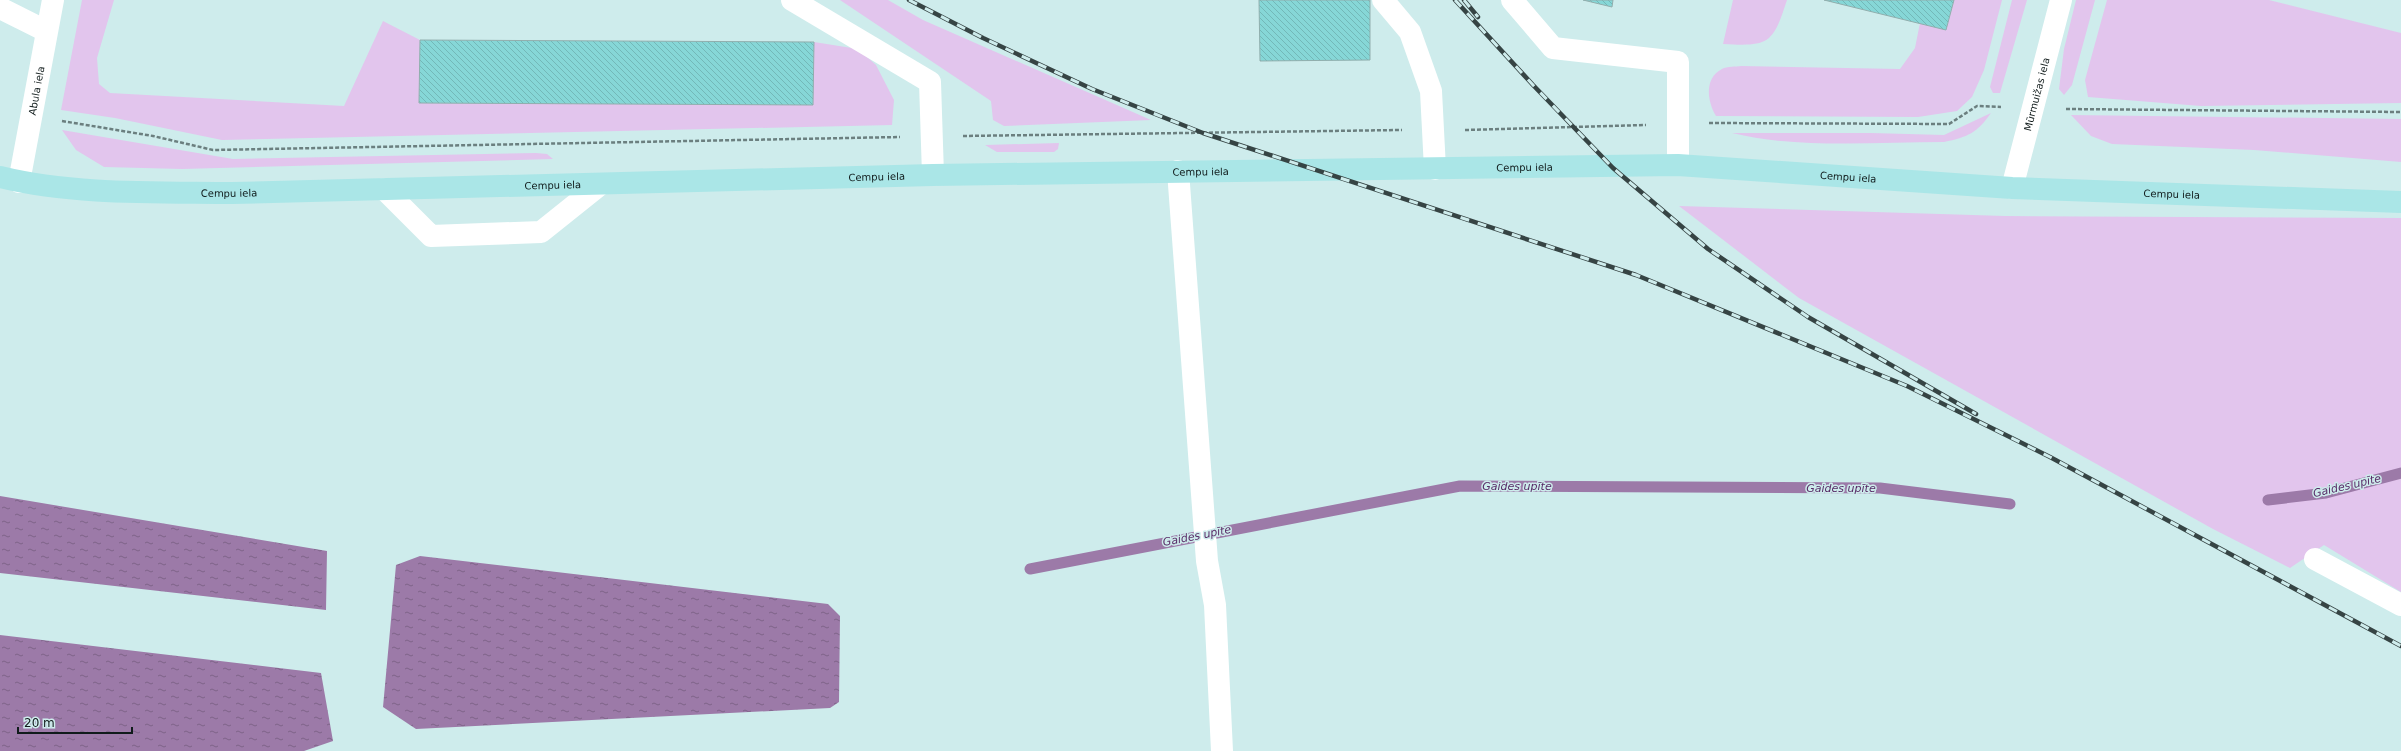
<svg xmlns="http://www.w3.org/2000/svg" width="2401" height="751" viewBox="0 0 2401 751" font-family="'DejaVu Sans',sans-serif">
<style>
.grass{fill:#e2c5ed}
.water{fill:url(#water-ripples)}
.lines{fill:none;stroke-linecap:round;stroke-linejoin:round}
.stream{stroke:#9c7aa8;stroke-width:11}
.building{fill:url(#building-back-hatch);stroke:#91aead}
.path{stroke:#6b7f7f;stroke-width:2.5;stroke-dasharray:4 2;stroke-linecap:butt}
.minor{stroke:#fff;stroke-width:22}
.major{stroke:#aae6e7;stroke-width:22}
.rail-casing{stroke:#364444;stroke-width:4.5}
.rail{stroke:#ceecec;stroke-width:3;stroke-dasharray:9;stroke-linecap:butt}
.labels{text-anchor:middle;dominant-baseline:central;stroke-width:3;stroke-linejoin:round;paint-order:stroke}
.street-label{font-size:10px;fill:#101b1b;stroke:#ceecec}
.water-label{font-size:11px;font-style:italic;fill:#572a66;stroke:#ceecec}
</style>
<defs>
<pattern id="water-ripples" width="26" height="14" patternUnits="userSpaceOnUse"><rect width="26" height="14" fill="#9c7aa8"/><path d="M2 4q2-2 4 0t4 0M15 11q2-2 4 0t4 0" fill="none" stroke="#7e6388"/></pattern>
<pattern id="building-back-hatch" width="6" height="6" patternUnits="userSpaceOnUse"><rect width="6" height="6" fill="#86d7d7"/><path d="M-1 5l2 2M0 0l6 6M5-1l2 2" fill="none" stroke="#73b8b8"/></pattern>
</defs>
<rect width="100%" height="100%" fill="#ceecec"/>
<!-- grass -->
<path class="grass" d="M82 0H114L97 58 99 84 110 93 344 106 383 21 420 40 419 103 812 105 814 42 858 49 876 65 894 100 892 125 222 140 115 118 61 110Z
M840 0H888L923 20 1151 120 1004 126 993 120 991 101Z
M1733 0H1787C1773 43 1770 47 1723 44Z
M1954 0H2002L1984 70 1972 97 1957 111 1918 117 1716 116C1707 101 1704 78 1722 69 1727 66 1736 67 1741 66L1900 69 1915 48 1920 23 1946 30Z
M2012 0H2027L2000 93H1993L1990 87Z
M2076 0H2095L2072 85 2064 95 2059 89 2064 49Z
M2107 0H2269L2401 33V103L2201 106 2088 97 2085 80Z
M1991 113C1977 133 1968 137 1944 142 1876 142 1797 149 1732 133H1871L1944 135Z
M2071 115 2401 119V162L2254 150 2112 144 2091 136Z
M62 130 233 159 536 153 547 154 553 159 182 169 104 167 76 150Z
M1059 143 1058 149 1054 152H997L985 145Z
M1679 206 2005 216 2401 218V592L2324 545 2290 568 2213 529 1799 298Z"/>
<!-- water -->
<path class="water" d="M0 496 327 551 326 610 0 573Z
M420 556 828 604 840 616 839 702 830 708 416 729 383 707 396 565Z
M0 635 321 673 333 741 304 751H0Z"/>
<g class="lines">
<!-- stream -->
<path class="stream" d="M2268 500 2326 493 2401 473
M1030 569 1460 486 1880 488 2010 504"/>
</g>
<!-- building -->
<path class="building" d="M1259 0H1370V60L1260 61Z
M1583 0H1613L1612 7Z
M1824 0H1954L1946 30Z
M420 40 814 42 813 105 419 103Z"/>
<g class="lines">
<!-- path -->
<path class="path" d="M2066 109 2401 112
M62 121 153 136 213 150 900 137
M1709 123 1949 124 1977 106 2001 107
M1465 130 1646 125
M963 136 1402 130"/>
<!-- minor -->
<g class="minor">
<path d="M792 0 930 82 933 175"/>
<path d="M1383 0 1410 32 1431 91 1435 169"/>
<path d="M1512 0 1553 48 1678 62V165"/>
<path d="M0 8 46 31"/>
<path d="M1178 171 1207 561 1215 605 1222 751"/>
<path id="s1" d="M19 182 53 0"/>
<path id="s2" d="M2012 188 2061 0"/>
<path d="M384 189 431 236 541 232 601 184"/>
<path d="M2315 559 2401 605"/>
</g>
<!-- major -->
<path class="major" id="s3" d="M0 177C73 195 157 192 232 193L933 175 1678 165 2012 188 2401 202"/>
<!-- rail casing -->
<g class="rail-casing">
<path id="rail" d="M909 0 983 38 1092 89 1203 133 1636 275 1907 386 2050 457 2401 646
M1455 0 1533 85 1613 168 1708 249 1808 317 1976 414
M1464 0 1478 17"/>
</g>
<!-- rail -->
<use href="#rail" class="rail"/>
</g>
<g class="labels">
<!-- street labels -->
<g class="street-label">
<text stroke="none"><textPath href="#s1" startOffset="93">Abula iela</textPath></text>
<text stroke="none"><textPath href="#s2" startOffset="97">Mūrmuižas iela</textPath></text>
<text stroke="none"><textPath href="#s3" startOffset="1526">Cempu iela</textPath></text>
<text stroke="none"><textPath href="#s3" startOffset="1202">Cempu iela</textPath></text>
<text stroke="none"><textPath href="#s3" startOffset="878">Cempu iela</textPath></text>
<text stroke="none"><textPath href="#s3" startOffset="1850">Cempu iela</textPath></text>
<text stroke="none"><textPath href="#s3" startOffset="554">Cempu iela</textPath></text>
<text stroke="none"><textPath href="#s3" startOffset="230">Cempu iela</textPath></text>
<text stroke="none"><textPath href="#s3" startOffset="2174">Cempu iela</textPath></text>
</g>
<!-- water labels -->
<g class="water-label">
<text x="1517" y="486">Gaides upīte</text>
<text transform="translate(2347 486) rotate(-13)">Gaides upīte</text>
<text x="1841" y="488">Gaides upīte</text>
<text transform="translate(1197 536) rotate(-11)">Gaides upīte</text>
</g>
</g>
<!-- scale -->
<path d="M18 727v6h114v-6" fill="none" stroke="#101b1b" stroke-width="2"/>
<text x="24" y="727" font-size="12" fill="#101b1b" stroke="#ceecec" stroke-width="3" paint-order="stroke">20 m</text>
</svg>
